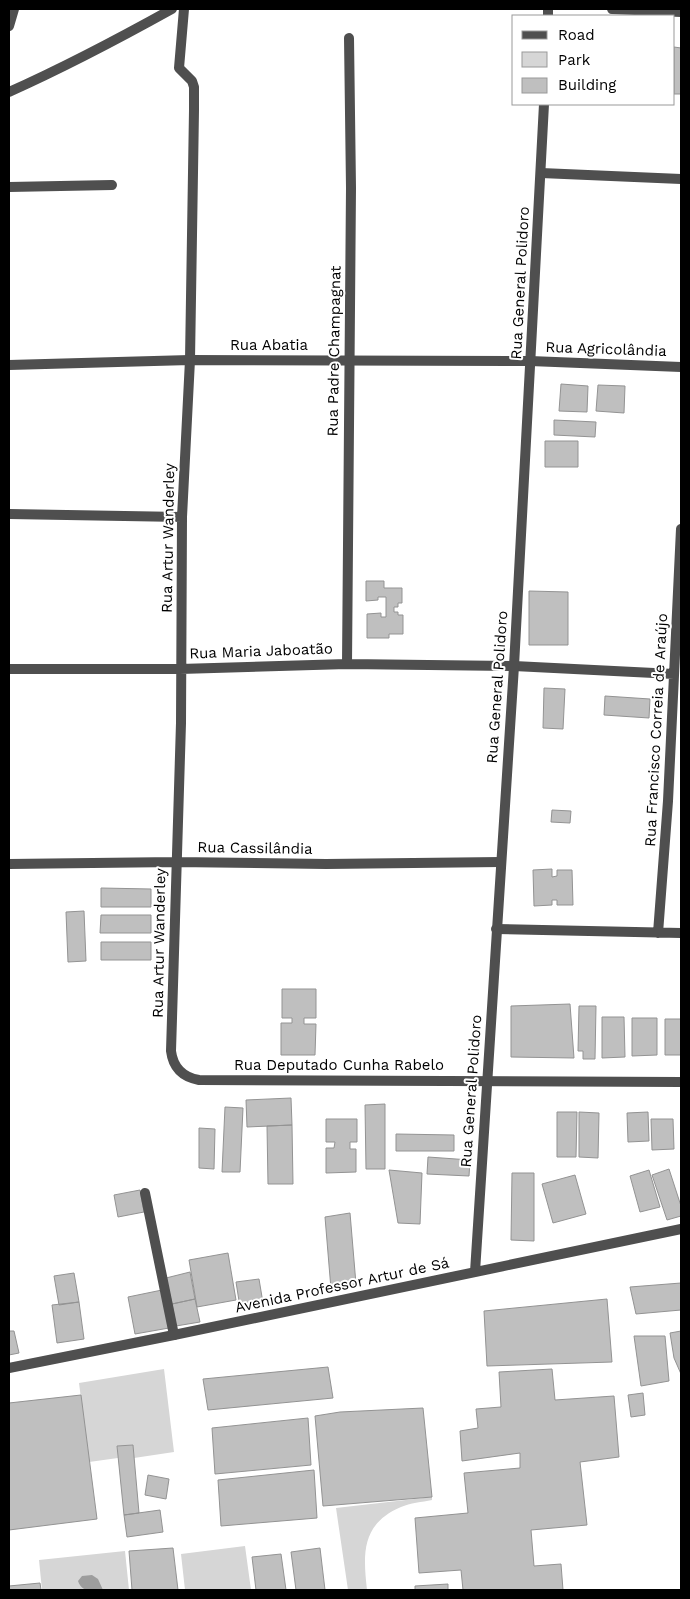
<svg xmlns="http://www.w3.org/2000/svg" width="690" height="1599" viewBox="0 0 690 1599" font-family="'Work Sans',sans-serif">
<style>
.green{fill:#d6d6d6}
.water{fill:#9d9d9d}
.building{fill:#bfbfbf;stroke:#939393}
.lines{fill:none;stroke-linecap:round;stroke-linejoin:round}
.minor{stroke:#4f4f4f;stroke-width:10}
.tertiary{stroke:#4f4f4f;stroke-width:10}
.labels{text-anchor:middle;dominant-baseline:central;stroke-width:4;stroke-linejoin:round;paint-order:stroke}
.street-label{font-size:15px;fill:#000;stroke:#fff}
</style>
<rect width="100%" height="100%" fill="#fff"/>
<!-- green -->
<path class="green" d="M164 1369 174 1452 134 1458 133 1445 117 1446 118 1458 89 1462 79 1383Z
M432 1497V1500C422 1502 410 1503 401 1507 361 1524 363 1554 367 1590H348L336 1508Z
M245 1546 251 1590H185L181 1554Z
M125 1551 129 1590H42L39 1560Z"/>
<!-- water -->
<path class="water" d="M92 1575 98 1579 103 1590C92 1590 82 1593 78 1581L82 1576Z"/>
<!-- building -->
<path class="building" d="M674 47 681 48V94H674Z
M561 384 588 386 587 412 559 411Z
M598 385 625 386 624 413 596 411Z
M554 420 596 422 595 437 554 435Z
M545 441H578V467H545Z
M366 581H384V588H402V603H398V607H394V612H398V615H403V634H389V638H367V614L381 613V617H386V597H378V600L366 601Z
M529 591 568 592V645H529Z
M544 688 565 689 563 729 543 728Z
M605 696 650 699 649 718 604 715Z
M552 810 571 811 570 823 551 822Z
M552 869V877L557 876V870H572L573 905H557V900H552V905L534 906 533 870Z
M101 888 151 889V907H101Z
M84 911 86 961 68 962 66 912Z
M101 915H151V933H100Z
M101 942H151V960H101Z
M282 989H316V1018H304V1024H316L315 1055H281V1023H292V1018H282Z
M570 1004 574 1058 511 1057V1006Z
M579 1006H596L595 1059H583V1051H578Z
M602 1017H624L625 1057 602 1058Z
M632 1018H657V1055L632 1056Z
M665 1019H681V1055H665Z
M291 1098 292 1125 247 1127 246 1100Z
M385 1104V1169H366L365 1105Z
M225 1107 243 1108 240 1172H222Z
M557 1112H577L576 1157H557Z
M579 1112 599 1113 598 1158 579 1157Z
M648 1112 649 1141 628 1142 627 1113Z
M326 1119H357V1142H350V1149H356V1172L326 1173V1148H334L335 1142H326Z
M651 1119H673L674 1149 652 1150Z
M292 1125 293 1184H268L267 1126Z
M199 1128 215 1129 214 1169 199 1168Z
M396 1134 454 1135V1151H396Z
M428 1157 470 1160 469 1176 427 1174Z
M669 1169 681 1206V1216L667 1220 652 1175Z
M389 1170 422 1173 420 1224 398 1223Z
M649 1170 660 1207 640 1212 630 1176Z
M512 1173H534V1241L511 1240Z
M575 1175 586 1214 553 1223 542 1184Z
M140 1190 144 1212 118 1217 114 1195Z
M350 1213 356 1284 331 1289 325 1217Z
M228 1253 236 1300 197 1307 189 1260Z
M190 1272 195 1299 172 1304 166 1278Z
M74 1273 79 1302 59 1305 54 1276Z
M259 1279 263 1303 240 1307 236 1282Z
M681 1283V1310L636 1314 630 1287Z
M162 1290 169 1328 135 1334 128 1297Z
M195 1299 200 1322 176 1326 172 1304Z
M607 1299 612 1362 487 1366 484 1311Z
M79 1302 84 1339 57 1343 52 1305Z
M9 1331H14L19 1353 9 1355Z
M681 1331V1374L674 1358 670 1333Z
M634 1336H665L669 1381 641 1386Z
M328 1367 333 1398 208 1410 203 1379Z
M552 1369 555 1400 614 1396 619 1457 580 1462 587 1525 531 1530 534 1566 561 1564 563 1590H463L461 1570 419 1573 415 1518 468 1513 464 1473 520 1468V1453L462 1461 460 1431 478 1428 476 1409 501 1407 499 1372Z
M643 1393 645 1415 631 1417 628 1395Z
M81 1395 97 1519 9 1530V1403Z
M423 1408 432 1497 323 1506 315 1416 340 1412Z
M308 1418 311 1465 215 1474 212 1428Z
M133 1445 139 1513 124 1515 117 1446Z
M314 1470 317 1518 221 1526 218 1480Z
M148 1475 169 1479 166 1499 145 1495Z
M160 1510 163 1532 127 1537 124 1515Z
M173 1548 178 1590H132L129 1551Z
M320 1548 325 1590H296L291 1552Z
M281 1554 286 1590H256L252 1557Z
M40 1583 41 1590H9V1586Z
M448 1584V1590H415V1586Z"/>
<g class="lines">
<!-- minor -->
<path class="minor" d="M184 9 179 68 192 81 194 87V110L190 360 182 517 181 723 171 1051C173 1067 182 1077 199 1080L681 1082
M612 9 681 12
M9 26 14 9
M9 92C65 67 118 39 172 9
M541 173 681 179
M9 187 112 185
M530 361 681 367
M9 514 182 517
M347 664 351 188 349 38
M9 669H180L347 664 514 666 674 674
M9 864 176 862 326 864 501 862
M496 929 681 933
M658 933 668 801 681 529
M145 1193 174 1335"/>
<!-- tertiary -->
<path class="tertiary" d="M548 16V9
M9 365 190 360 530 361
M475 1272 514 666 544 104
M9 1368 174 1335 681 1229"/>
</g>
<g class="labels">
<!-- street labels -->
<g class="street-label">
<text transform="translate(520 283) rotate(-87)">Rua General Polidoro</text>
<text x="269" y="345">Rua Abatia</text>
<text transform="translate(606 349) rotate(2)">Rua Agricolândia</text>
<text transform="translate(334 351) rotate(-89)">Rua Padre Champagnat</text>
<text transform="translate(168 538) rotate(-89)">Rua Artur Wanderley</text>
<text transform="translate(261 651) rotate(-2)">Rua Maria Jaboatão</text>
<text transform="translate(497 687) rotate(-86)">Rua General Polidoro</text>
<text transform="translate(656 730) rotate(-87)">Rua Francisco Correia de Araújo</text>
<text transform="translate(255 848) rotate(1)">Rua Cassilândia</text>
<text transform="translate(159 943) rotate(-89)">Rua Artur Wanderley</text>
<text x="339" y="1065">Rua Deputado Cunha Rabelo</text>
<text transform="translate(471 1091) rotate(-86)">Rua General Polidoro</text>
<text transform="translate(342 1285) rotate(-12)">Avenida Professor Artur de Sá</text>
</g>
</g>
<!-- border -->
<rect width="690" height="1599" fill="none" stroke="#000000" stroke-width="20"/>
<!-- legend -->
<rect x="512" y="15" width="162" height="90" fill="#ffffff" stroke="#999999"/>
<rect x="522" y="31" width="25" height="8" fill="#4f4f4f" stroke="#999999"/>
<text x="558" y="40" font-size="15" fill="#000000">Road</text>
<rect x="522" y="52" width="25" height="15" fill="#d6d6d6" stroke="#999999"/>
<text x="558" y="65" font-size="15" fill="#000000">Park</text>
<rect x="522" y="78" width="25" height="15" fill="#bfbfbf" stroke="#999999"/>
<text x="558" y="90" font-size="15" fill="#000000">Building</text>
</svg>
